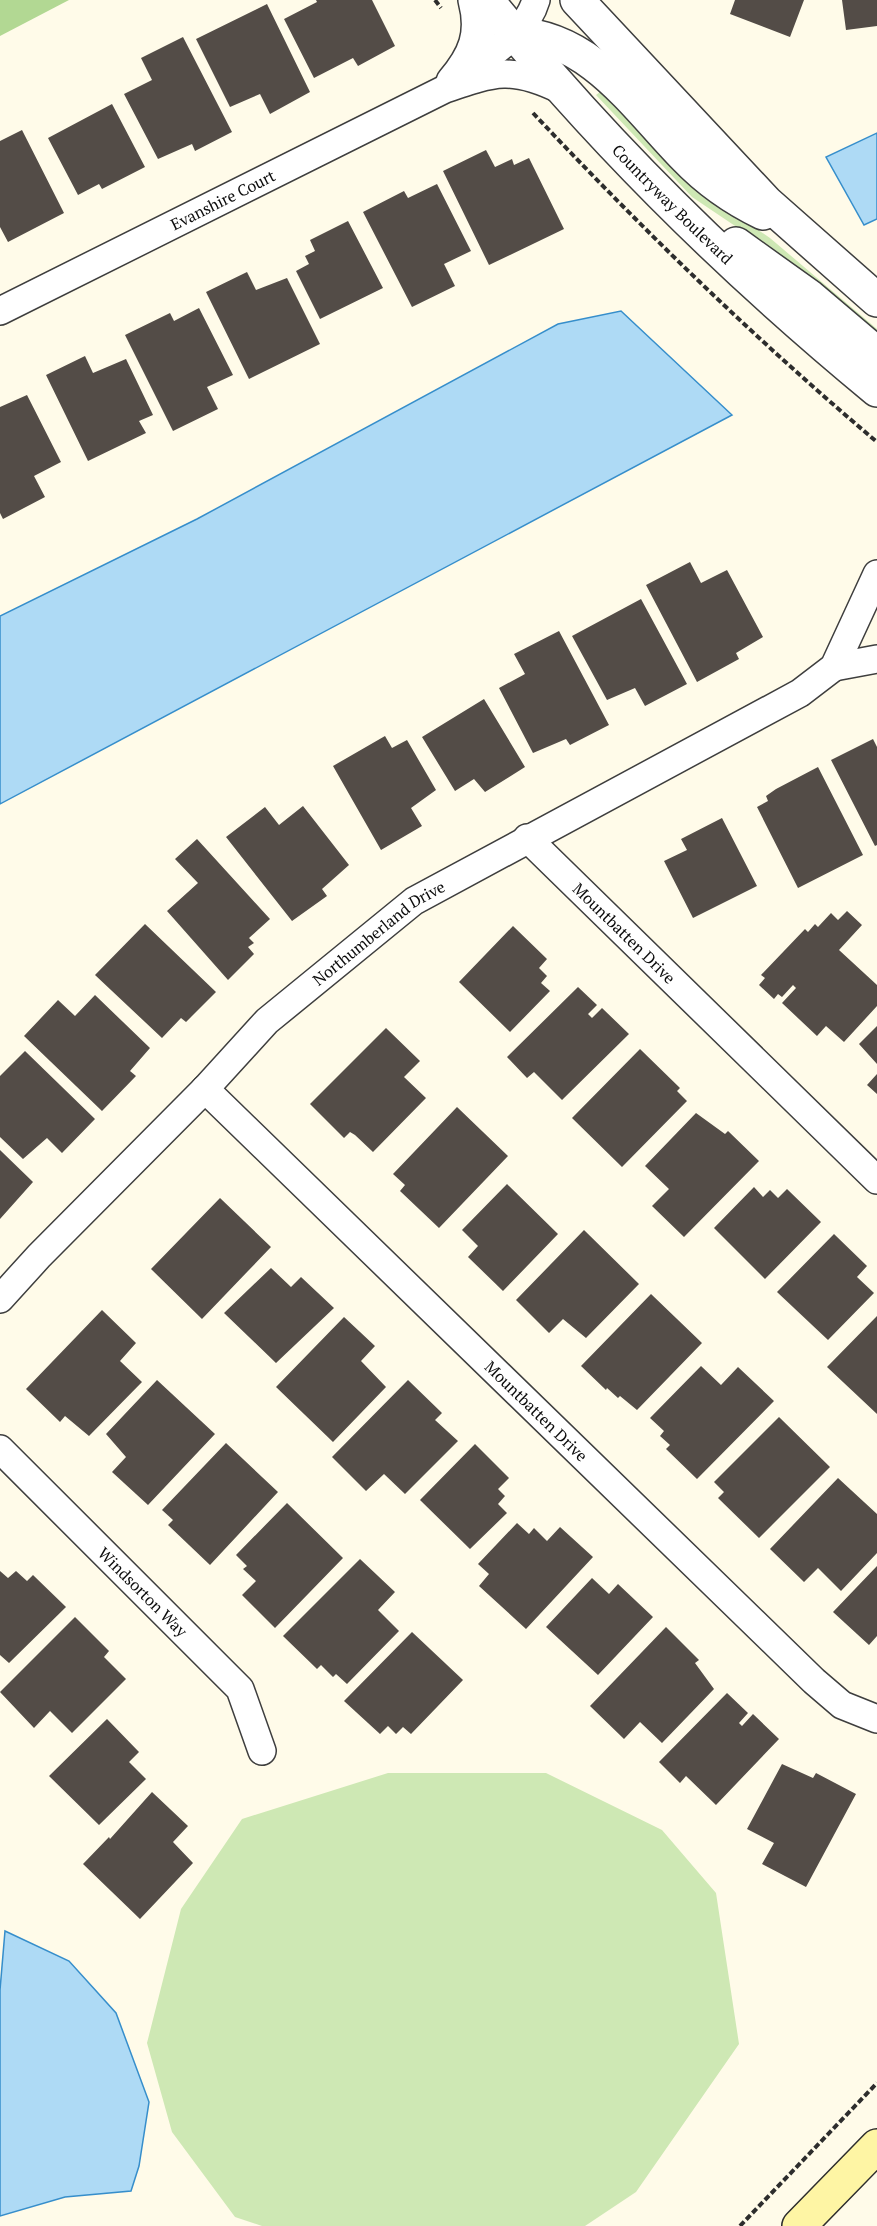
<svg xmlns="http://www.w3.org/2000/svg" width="877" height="2226" viewBox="0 0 877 2226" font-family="'PT Serif',serif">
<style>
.green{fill:#cee8b4}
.forest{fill:#b2d893}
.water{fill:#aedaf5;stroke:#368ecb;stroke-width:1.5}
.building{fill:#534c47}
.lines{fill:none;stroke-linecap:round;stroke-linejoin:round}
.minor-casing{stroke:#3e3e3e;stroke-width:30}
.tertiary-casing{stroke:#3e3e3e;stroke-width:36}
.secondary-casing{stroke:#2d2d2d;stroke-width:36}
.path{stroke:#2d2d2d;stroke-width:4;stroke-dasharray:6 3;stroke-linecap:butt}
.minor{stroke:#fff;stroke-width:27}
.tertiary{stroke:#fff;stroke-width:33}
.secondary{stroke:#fef5a4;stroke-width:33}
.labels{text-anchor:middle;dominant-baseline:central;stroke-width:6;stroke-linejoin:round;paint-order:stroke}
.street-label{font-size:16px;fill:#0b0b0b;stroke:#fff}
</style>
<rect width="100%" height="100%" fill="#fffbe9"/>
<!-- green -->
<path class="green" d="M604 89 700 190 770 238 877 329V342L756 240 692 197 596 95Z
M388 1773H546L662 1830 716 1893 739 2044 636 2192 585 2226H262L235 2217 172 2132 147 2043 181 1909 242 1819Z"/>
<!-- forest -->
<path class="forest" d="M0 0H69L0 36Z"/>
<!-- water -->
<path class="water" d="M877 133V219L864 225 826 157Z
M621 311 732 415 0 804V616L197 519 558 324Z
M5 1931 69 1961 116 2013 149 2102 139 2166 131 2191 65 2197 0 2216V1990Z"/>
<!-- building -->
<path class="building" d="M316 0H372L395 46 358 66 353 58 314 78 284 19 317 2Z
M735 0H804L790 37 730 14Z
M842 0H877V26L846 30Z
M267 4 310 92 270 114 260 94 230 107 196 39Z
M183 37 232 132 195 151 192 144 158 159 124 94 152 80 141 58Z
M112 104 145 167 102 189 99 184 78 195 48 138Z
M22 130 64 213 8 242 0 227V141Z
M486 150 495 167 512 159 514 165 529 158 564 229 489 265 443 171Z
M437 184 471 251 444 264 455 286 412 307 363 212 404 191 408 198Z
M348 221 383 288 320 319 296 271 309 264 305 256 315 251 310 240Z
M247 272 256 290 287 278 320 344 249 379 206 292Z
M199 308 233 375 207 387 218 409 173 431 125 335 170 313 174 321Z
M85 356 93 373 126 359 153 415 139 421 146 433 88 461 46 375Z
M27 395 61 462 34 476 45 497 3 519 0 513V407Z
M690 562 701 583 727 570 763 637 736 653 739 659 697 682 646 585Z
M641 599 687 684 645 706 635 688 607 700 572 636Z
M559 631 609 725 570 745 566 739 533 753 499 688 525 674 514 654Z
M484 699 525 767 485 792 474 779 455 791 422 737Z
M385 736 392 748 407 740 436 790 411 808 422 826 381 850 333 766Z
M873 739 877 747V845L875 846 831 760Z
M818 767 863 855 798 888 757 807 768 801 766 796 776 789Z
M303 806 349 865 322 889 327 896 292 921 226 837 265 807 279 825Z
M722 818 757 886 693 918 664 861 687 850 681 839Z
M197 839 270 919 249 938 254 943 248 947 254 954 228 980 167 911 198 883 175 859Z
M847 911 862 925 839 950 877 985V1006L844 1042 826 1026 817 1036 782 1003 796 988 793 985 782 997 778 994 774 999 759 985 765 978 761 975 805 929 808 932 815 924 818 927 831 913 838 920Z
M145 924 216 992 186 1022 181 1018 162 1038 95 975Z
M513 926 547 959 539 968 547 976 541 983 550 991 510 1032 459 982Z
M578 987 597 1005 588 1014 592 1018 602 1008 629 1034 562 1100 534 1072 527 1078 507 1057Z
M95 995 150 1048 130 1071 136 1076 102 1111 24 1036 58 1000 75 1016Z
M877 1026V1064L859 1044Z
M386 1028 420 1061 404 1077 426 1098 373 1152 355 1135 350 1132 344 1138 310 1104Z
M640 1049 680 1088 677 1091 687 1101 622 1167 572 1118Z
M25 1051 95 1119 62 1153 47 1138 23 1159 0 1137V1076Z
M877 1074V1094L867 1085Z
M457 1107 508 1156 439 1228 400 1191 405 1185 393 1174Z
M696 1113 725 1134 728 1131 759 1161 684 1237 652 1206 669 1189 645 1166Z
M0 1150 33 1182 0 1219Z
M507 1184 558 1234 503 1291 468 1257 478 1246 462 1230Z
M754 1187 763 1197 770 1190 778 1198 787 1189 821 1222 765 1279 714 1228Z
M220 1198 271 1247 202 1319 151 1269Z
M584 1230 639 1284 586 1338 563 1319 549 1333 516 1300Z
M834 1234 867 1266 857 1277 874 1293 828 1340 777 1292Z
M271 1268 291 1287 301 1277 334 1308 276 1363 224 1313Z
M651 1294 702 1343 637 1410 620 1396 618 1398 607 1388 606 1390 581 1366Z
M102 1310 136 1343 120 1361 142 1382 89 1436 65 1416 60 1422 26 1389Z
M877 1316V1414L827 1367Z
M344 1317 375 1346 361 1361 386 1387 333 1442 276 1387Z
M701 1366 721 1385 738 1367 774 1401 697 1479 666 1449 670 1445 660 1436 664 1431 650 1418Z
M157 1380 215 1434 148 1505 112 1472 126 1457 106 1434Z
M408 1380 442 1413 435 1420 458 1441 405 1494 384 1474 366 1491 332 1457Z
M779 1417 830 1467 759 1538 718 1498 724 1492 714 1482Z
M226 1443 278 1492 210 1565 168 1525 173 1520 162 1510Z
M475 1444 509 1478 498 1489 505 1496 498 1504 507 1513 470 1549 420 1500Z
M838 1478 877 1514V1553L841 1591 818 1568 804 1582 770 1549Z
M287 1503 343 1558 275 1628 242 1595 256 1581 243 1569 247 1566 236 1555Z
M517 1523 529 1534 534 1528 547 1541 560 1527 593 1557 526 1629 479 1586 489 1574 478 1564Z
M360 1559 395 1592 378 1610 399 1631 347 1684 336 1674 333 1677 321 1665 317 1669 283 1636Z
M877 1566V1636L869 1645 833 1612Z
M0 1571 8 1578 16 1571 27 1581 33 1575 66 1607 9 1663 0 1655Z
M592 1578 609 1594 618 1584 653 1617 598 1675 546 1627Z
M75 1617 109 1651 104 1657 126 1679 72 1733 50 1711 34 1728 0 1692Z
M666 1627 699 1660 695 1663 714 1689 662 1743 640 1722 624 1739 590 1706Z
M412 1632 463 1680 411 1734 403 1727 396 1734 388 1726 380 1734 344 1701Z
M727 1693 748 1713 739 1723 742 1726 753 1714 779 1739 716 1805 686 1776 680 1783 659 1762Z
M107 1719 139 1752 129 1762 146 1779 99 1825 49 1776Z
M782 1764 813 1778 816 1773 856 1794 806 1887 762 1864 774 1843 747 1829Z
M152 1792 188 1826 173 1842 193 1863 140 1919 83 1864 109 1837 110 1839Z"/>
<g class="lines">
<!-- minor casing -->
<g class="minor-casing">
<g id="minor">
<path d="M460 77C487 56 526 35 536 0"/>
<path id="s1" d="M0 311 445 89C495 72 512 66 561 90"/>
<path d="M834 667 877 659"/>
<path id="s2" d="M527 838 877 1180"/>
<path id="s3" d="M205 1089 814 1681 842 1705 877 1719"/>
<path id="s4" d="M0 1299 39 1256 205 1089 267 1021 414 901 800 693 834 667 877 574"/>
<path id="s5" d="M0 1449 240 1689 262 1751"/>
</g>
</g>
<!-- tertiary casing -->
<g class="tertiary-casing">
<g id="tertiary">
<path id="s6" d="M487 0C602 143 735 273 877 390"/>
<path d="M577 0 767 203 877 300"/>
<path d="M515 34C591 37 636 107 685 157 707 180 734 199 763 213"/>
<path d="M453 82C475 56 484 34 475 0"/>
<path d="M736 244 810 297 877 354"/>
</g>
</g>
<!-- secondary casing -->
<g class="secondary-casing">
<path id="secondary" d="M799 2226 877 2146"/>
</g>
<!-- path -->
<path class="path" d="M435 0 441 8
M533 113C642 229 755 339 877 442
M740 2226 877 2083"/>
<!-- minor -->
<use href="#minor" class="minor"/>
<!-- tertiary -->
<use href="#tertiary" class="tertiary"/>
<!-- secondary -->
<use href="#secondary" class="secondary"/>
</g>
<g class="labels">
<!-- street labels -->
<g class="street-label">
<text stroke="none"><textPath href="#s1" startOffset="249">Evanshire Court</textPath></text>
<text stroke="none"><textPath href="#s6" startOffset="276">Countryway Boulevard</textPath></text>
<text stroke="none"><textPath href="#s4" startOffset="528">Northumberland Drive</textPath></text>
<text stroke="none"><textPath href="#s2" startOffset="136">Mountbatten Drive</textPath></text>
<text stroke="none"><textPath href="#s3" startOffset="462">Mountbatten Drive</textPath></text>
<text stroke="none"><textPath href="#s5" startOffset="202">Windsorton Way</textPath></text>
</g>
</g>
</svg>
